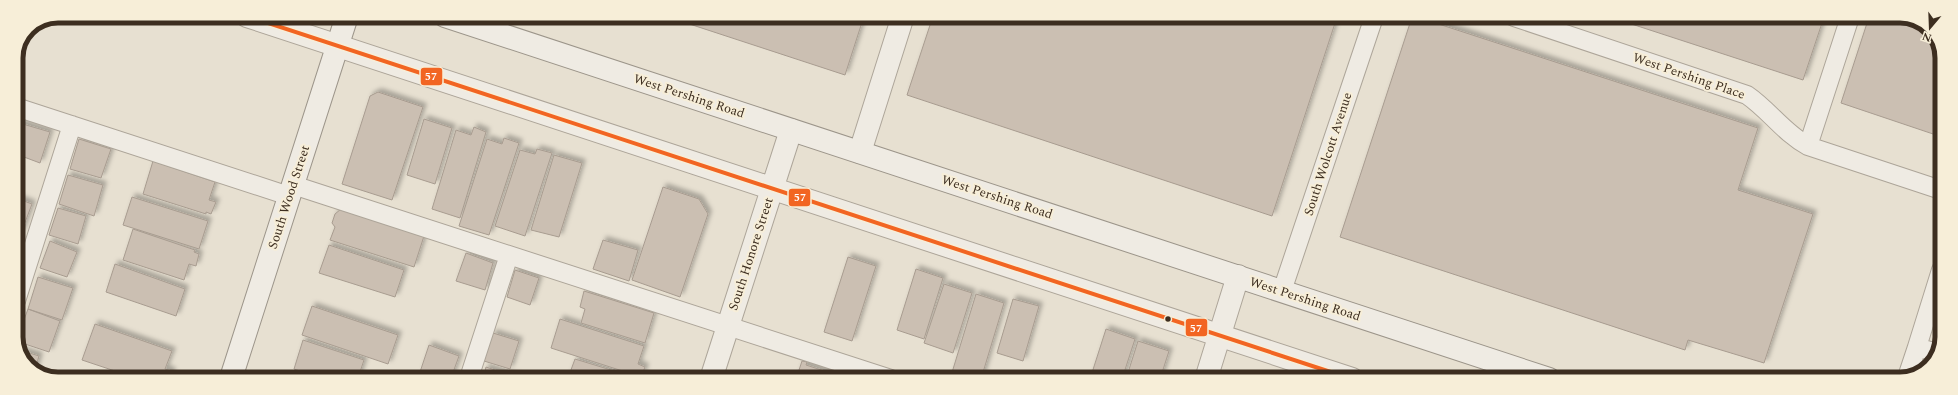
<svg xmlns="http://www.w3.org/2000/svg" width="1958" height="395" viewBox="0 0 1958 395" font-family="Spectral,serif">
<style>
.building{fill:#cbbfb2;stroke:#a89c90;filter:url(#shadow)}
.lines{fill:none;stroke-linecap:round;stroke-linejoin:round}
.lane-casing{stroke:#ada599;stroke-width:20}
.street-casing{stroke:#ada599;stroke-width:24}
.secondary-casing{stroke:#9c958a;stroke-width:24}
.lane{stroke:#efebe3;stroke-width:18}
.street{stroke:#efebe3;stroke-width:22}
.secondary{stroke:#efebe3;stroke-width:22}
.bus-1-casing{stroke:#f7eed8;stroke-width:7}
.bus-1{stroke:#f26522;stroke-width:4}
.bus-dot{fill:#3d2e20;stroke:#f7eed8;stroke-width:1.5}
.labels{text-anchor:middle;dominant-baseline:central;stroke-width:4;stroke-linejoin:round;paint-order:stroke}
.street-label{font-size:13px;fill:#3d2e20;stroke:#f7eed8}
.rim{fill:none;stroke:#3d2e20;stroke-width:5}
.line-badge{stroke:#f7eed8;stroke-width:1.5}
.badge-label{font-size:11px;text-anchor:middle;font-weight:bold;fill:#fff}
</style>
<defs>
<filter id="shadow"><feDropShadow dx="3.5" dy="-3.5" stdDeviation="2" flood-color="#0004"/></filter>
</defs>
<rect width="100%" height="100%" fill="#e7e0d1"/>
<!-- building -->
<path class="building" d="M665 16H864L845 75Z
M933 16 1337 17 1272 216 907 95Z
M1412 17H1417L1758 128 1738 190 1813 214 1764 363 1688 340 1685 350 1340 237Z
M1610 17H1824L1803 80Z
M1869 17H1908L1930 28 1942 53V137L1841 103Z
M378 92 423 107 392 200 342 184 370 96Z
M424 119 452 128 435 184 407 175Z
M16 122 50 132 40 163 16 154Z
M474 127 486 132 460 218 432 209 456 130 471 135Z
M504 138 519 143 489 235 459 226 487 139 502 144Z
M79 139 111 149 101 178 70 169Z
M537 149 552 153 525 236 495 226 520 150 535 154Z
M554 155 582 163 559 237 531 230Z
M153 161 215 182 209 200 216 202 211 214 206 212V214L143 194Z
M68 175 103 185 94 216 59 204Z
M663 187 699 199 708 214 680 297 632 280Z
M132 197 208 221 199 249 123 225Z
M16 198 32 204 21 233 16 231Z
M58 208 86 216 78 244 49 235Z
M341 209 424 236 414 267 330 240 335 227 332 223 335 214Z
M133 229 195 250 194 252 199 254 196 266 189 264 184 280 123 260Z
M603 240 638 250 629 281 593 269Z
M50 241 77 252 67 277 40 268Z
M329 245 404 270 395 297 319 273Z
M466 253 493 263 485 290 456 281Z
M848 257 876 266 852 341 824 332Z
M115 264 185 289 176 316 106 292Z
M916 269 943 278 924 339 897 330Z
M515 270 539 278 530 305 507 297Z
M38 277 73 288 62 320 28 309Z
M944 284 972 293 953 353 924 343Z
M584 291 654 313 645 343 581 323 585 309 580 307Z
M976 294 1004 303 981 379H950Z
M1013 299 1039 306 1023 361 997 353Z
M312 306 398 335 388 364 302 335Z
M28 309 60 321 49 352 16 341Z
M560 319 644 346 638 364 645 367 642 375 636 374 635 375 551 348Z
M95 324 172 351 165 369 172 371 170 378H136L82 360Z
M1106 329 1135 339 1122 379H1090Z
M493 333 519 341 510 369 484 361Z
M303 340 364 360 358 378H321L294 369Z
M1138 341 1169 351 1160 379H1126Z
M429 345 459 356 451 378H437L420 372Z
M20 350 39 356 35 370 27 365Z
M575 359 634 377V378H568Z
M802 361 807 362 806 365 849 379H796Z
M486 367 519 378H483Z"/>
<g class="lines">
<!-- lane casing -->
<g class="lane-casing">
<path id="lane" d="M1514 17 1747 95C1769 110 1784 133 1808 146L1941 190
M16 107 289 196
M1808 146 1850 17
M293 185 891 379
M1282 291 1374 17
M16 301 72 125
M1917 347 1941 270
M1907 377 1917 347 1937 353
M469 378 509 255"/>
</g>
<!-- street casing -->
<g class="street-casing">
<path id="street" d="M247 16 1352 379
M860 152 903 16
M711 379 791 130
M1206 379 1238 276"/>
</g>
<!-- secondary casing -->
<g class="secondary-casing">
<path id="secondary" d="M445 16 1549 379
M231 378 347 16"/>
</g>
<!-- lane -->
<use href="#lane" class="lane"/>
<!-- street -->
<use href="#street" class="street"/>
<!-- secondary -->
<use href="#secondary" class="secondary"/>
<!-- bus-1 casing -->
<g class="bus-1-casing">
<path id="bus-1" d="M247 16 1352 379"/>
</g>
<!-- bus-1 -->
<use href="#bus-1" class="bus-1"/>
</g>
<!-- markers -->
<circle class="bus-dot" cx="1168" cy="319" r="3.5"/>
<g class="labels">
<!-- street labels -->
<g class="street-label">
<text transform="translate(1689 76) rotate(19)">West Pershing Place</text>
<text transform="translate(689 96) rotate(18)">West Pershing Road</text>
<text transform="translate(1328 154) rotate(-72)">South Wolcott Avenue</text>
<text transform="translate(289 197) rotate(-72)">South Wood Street</text>
<text transform="translate(997 197) rotate(18)">West Pershing Road</text>
<text transform="translate(751 254) rotate(-72)">South Honore Street</text>
<text transform="translate(1305 299) rotate(18)">West Pershing Road</text>
</g>
</g>
<!-- crop -->
<path d="M0 0H1958V395H0ZM58 23H1900A35 35 0 0 1 1935 58V337A35 35 0 0 1 1900 372H58A35 35 0 0 1 23 337V58A35 35 0 0 1 58 23Z" fill="#f7eed8" fill-rule="evenodd"/>
<path class="rim" d="M58 23H1900A35 35 0 0 1 1935 58V337A35 35 0 0 1 1900 372H58A35 35 0 0 1 23 337V58A35 35 0 0 1 58 23Z"/>
<g class="line-badge">
<rect x="420" y="67" width="23" height="19" rx="4" fill="#f26522"/>
<rect x="788" y="188" width="23" height="19" rx="4" fill="#f26522"/>
<rect x="1185" y="318" width="23" height="19" rx="4" fill="#f26522"/>
</g>
<g class="badge-label">
<text x="431" y="80">57</text>
<text x="800" y="201">57</text>
<text x="1196" y="332">57</text>
</g>
<!-- north arrow -->
<g transform="translate(1930 28) rotate(199)" stroke="#f7eed8" stroke-width="3" paint-order="stroke">
<path d="M0-3L7 15L0 10L-7 15Z" fill="#3d2e20"/>
<text y="-6" font-size="11" font-weight="bold" text-anchor="middle" fill="#3d2e20">N</text>
</g>
</svg>
